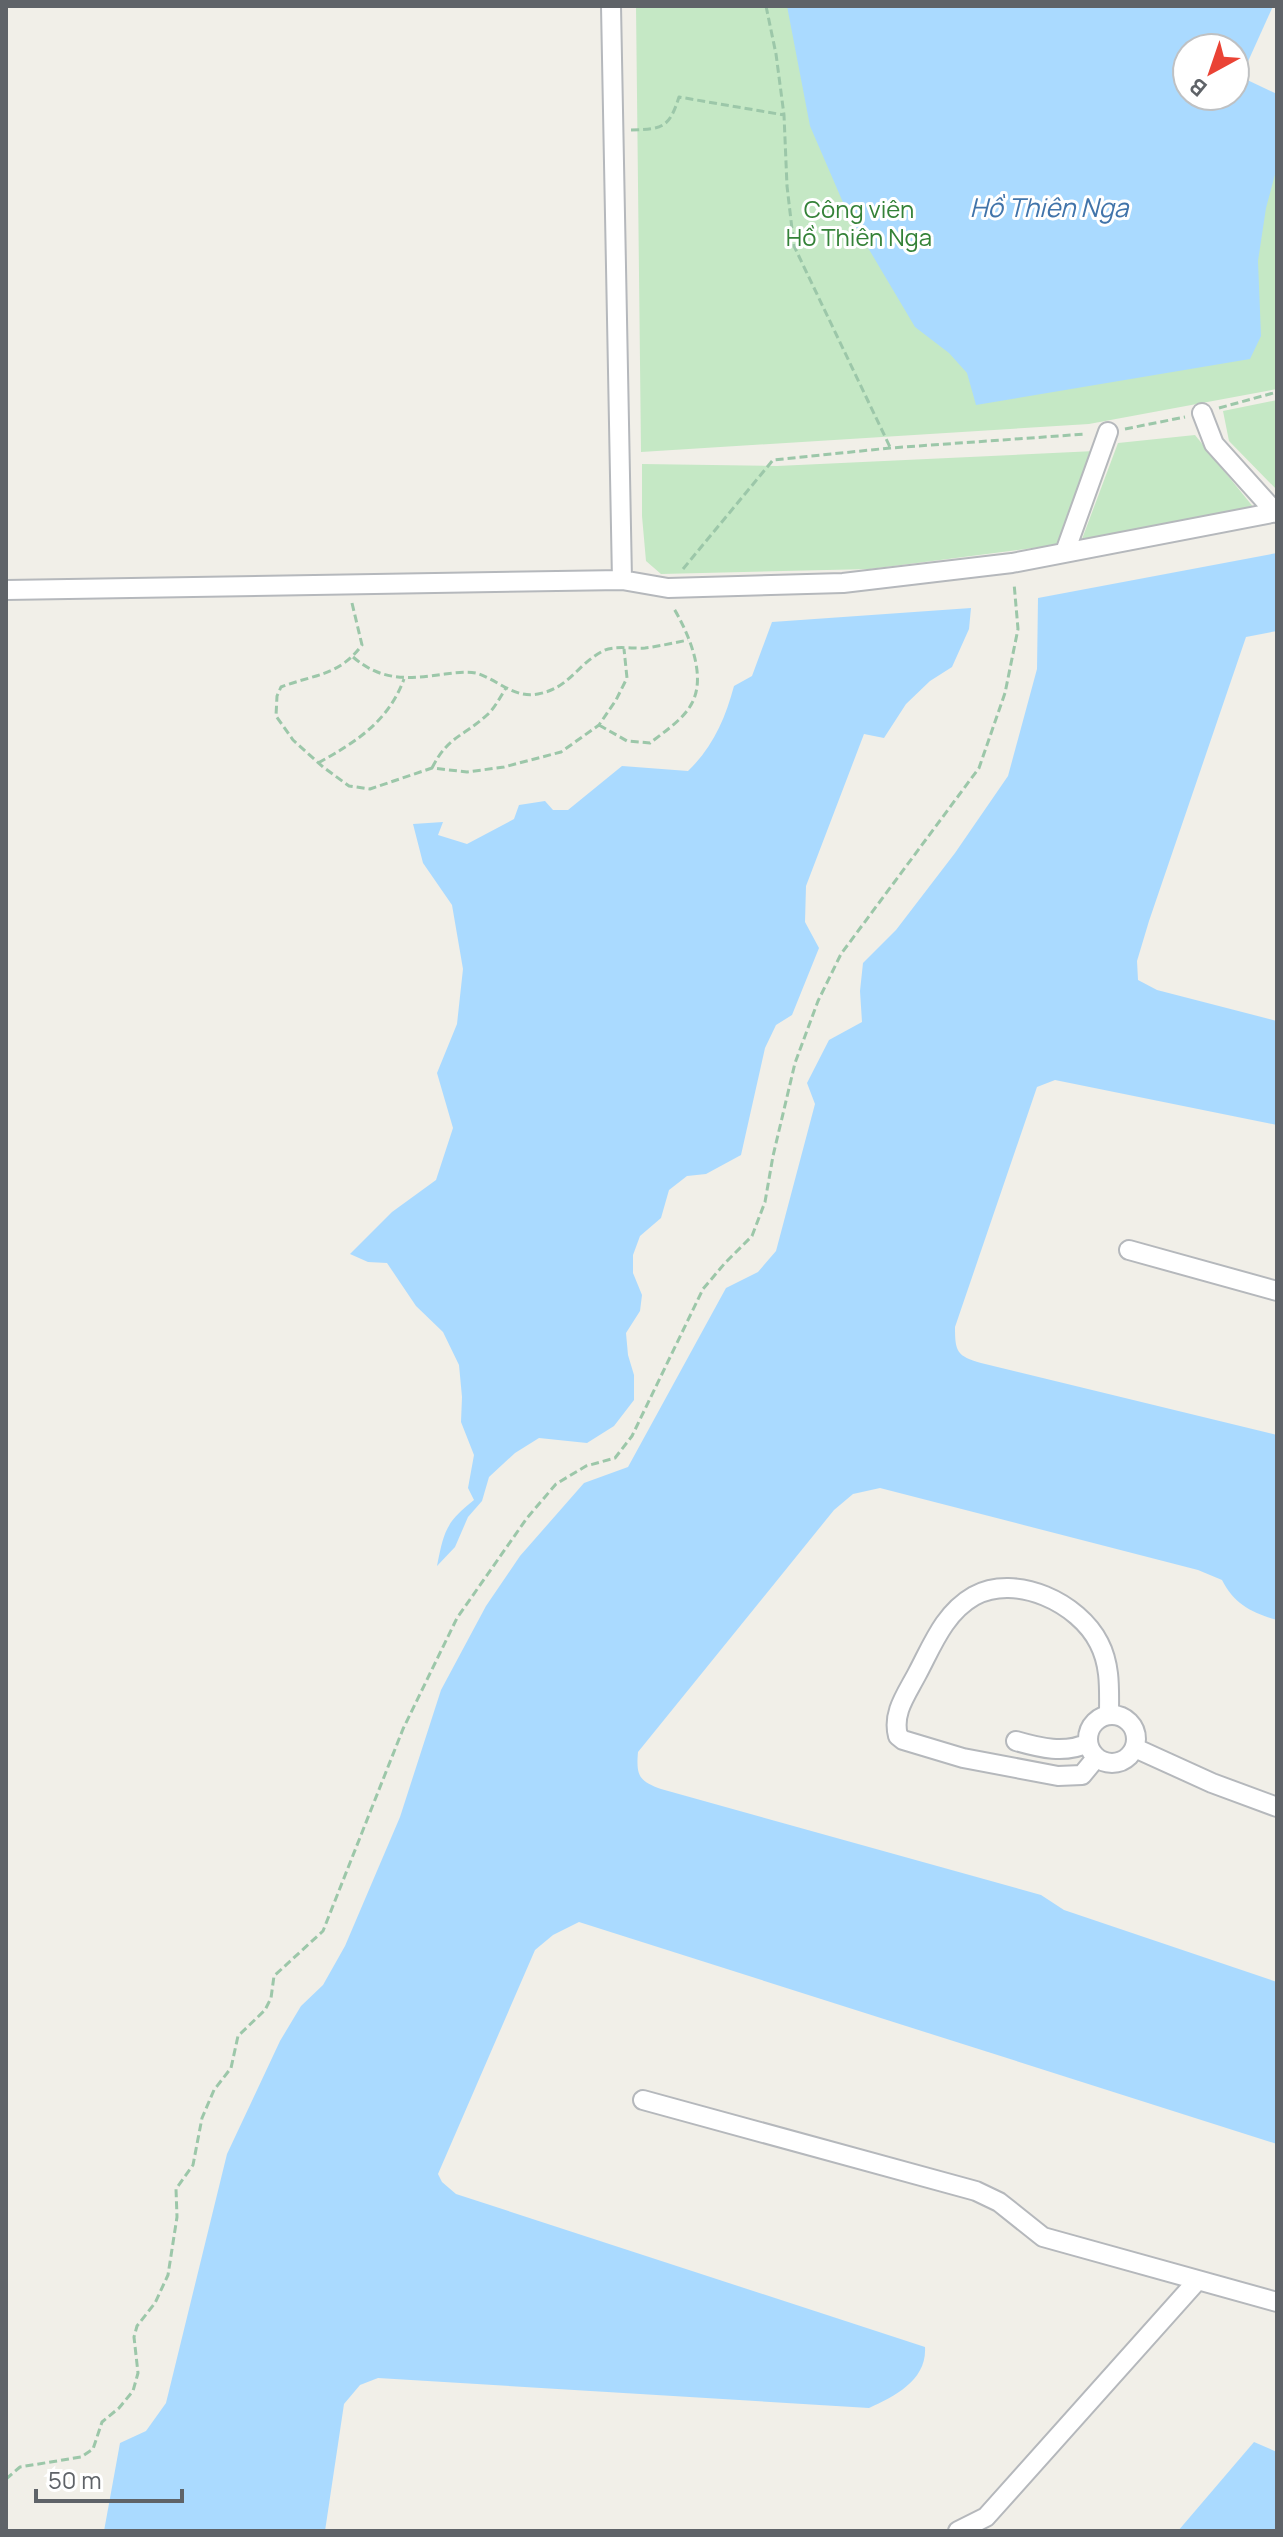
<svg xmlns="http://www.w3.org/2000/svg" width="1283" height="2537" viewBox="0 0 1283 2537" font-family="Manrope,sans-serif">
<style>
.green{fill:#c5e8c5;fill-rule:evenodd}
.water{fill:#aadaff;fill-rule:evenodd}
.pier{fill:#f1efe8}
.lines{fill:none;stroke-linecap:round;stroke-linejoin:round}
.minor-casing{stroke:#b5b8bc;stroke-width:22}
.path{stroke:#9cc7a9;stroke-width:3;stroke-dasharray:8 4;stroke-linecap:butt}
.minor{stroke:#fff;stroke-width:18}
.labels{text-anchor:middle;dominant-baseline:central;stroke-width:6;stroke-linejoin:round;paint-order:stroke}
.park-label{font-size:24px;fill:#348238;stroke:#fff}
.water-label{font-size:26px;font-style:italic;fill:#4174aa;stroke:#fff}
</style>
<rect width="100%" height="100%" fill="#f1efe8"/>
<!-- green -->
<path class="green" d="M636 6H1277V389L1089 424 641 452ZM1187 48H1235V96H1187Z
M1277 400V490L1229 441 1223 411Z
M1195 435 1254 508 1082 539 1118 443Z
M1095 451 1056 545 870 569 661 574 646 561 642 516V464L777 466Z"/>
<!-- water -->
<path class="water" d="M787 6H1277V167L1266 208 1258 261 1261 336 1250 359 976 405 967 373 949 353 915 327 848 214 810 126ZM1187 48H1235V96H1187Z
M1277 553V631L1246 637 1149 921 1137 961 1138 980 1157 990 1277 1021V1125L1055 1080 1037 1087 955 1327C955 1352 957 1356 981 1363L1277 1435V1620C1252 1613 1234 1604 1222 1580L1198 1570 880 1488 853 1494 834 1510 638 1752C636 1776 639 1781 661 1789L1041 1895 1064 1910 1277 1982V2144L579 1922 553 1935 535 1950 438 2174 442 2182 456 2194 925 2347C927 2380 895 2396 869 2408L378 2378 360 2385 344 2404 325 2531H104L120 2443 146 2431 166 2403 227 2154 280 2041 301 2006 323 1985 345 1946 400 1817 441 1690 486 1606 520 1556 584 1483 628 1467 726 1288 758 1272 776 1251 815 1104 807 1083 829 1040 862 1022 860 991 863 963 896 930 955 853 1008 776 1037 669 1038 598Z
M971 608 969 629 952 667 930 681 906 704 884 738 864 734 806 886 805 922 819 948 792 1015 776 1025 765 1048 741 1155 706 1174 687 1176 669 1190 661 1218 640 1236 633 1255V1273L642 1295 640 1311 626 1333 628 1355 634 1375V1400L614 1426 587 1443 539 1438 515 1453 489 1477 482 1501 468 1517 455 1547 437 1566C444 1531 446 1522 474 1500L468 1488 474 1455 461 1422 462 1397 459 1365 443 1332 416 1306 387 1263 368 1262 350 1254 392 1212 436 1180 453 1128 437 1073 457 1024 463 969 452 905 423 863 413 824 443 822 438 835 467 844 514 819 519 805 545 801 553 810H568L622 766 688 771C713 747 725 719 734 686L752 676 772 622Z
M1254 2442 1277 2452V2531H1178Z"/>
<!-- pier -->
<path class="pier" d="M1273 6H1277V94L1241 77Z"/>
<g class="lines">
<!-- minor casing -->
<g class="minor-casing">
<path id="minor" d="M611 6 622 580
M1202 413 1214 444 1276 513
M1065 552 1108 432
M6 590 622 580 668 588 843 583 1012 563 1277 512
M1129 1250 1277 1291
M1088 1739a24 24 0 1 1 48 0a24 24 0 1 1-48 0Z
M1016 1741C1040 1748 1065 1754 1088 1743
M1135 1748 1212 1783 1277 1807
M1096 1758 1082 1775 1058 1776 963 1758 903 1740 898 1736C892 1713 906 1695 917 1674 932 1646 944 1613 974 1596 1016 1573 1079 1603 1099 1643 1111 1666 1109 1691 1109 1715
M643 2100 976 2191 999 2202 1043 2237 1277 2302
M958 2531 986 2517 1197 2281"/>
</g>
<!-- path -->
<path class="path" d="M766 6 776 54 784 115 787 186 794 246 890 447
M631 130C663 129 669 128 679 97L784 115
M1219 408 1277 392
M1125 429 1185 417
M683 569 773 460 890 448 1086 434
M352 603 362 645C339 676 315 674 281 687L277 696 276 716 293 740 323 767 349 786 370 789 432 768 467 772 504 767 561 752 599 725 616 700 627 678 624 649
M353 657C382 682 409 679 445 674 454 673 466 671 476 673 497 679 514 699 538 694 570 688 576 665 603 651 614 645 633 649 645 648 660 646 674 643 688 640
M599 725 627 741 650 743C664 732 684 719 692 703 707 675 688 632 673 607
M318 763C356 742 388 722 404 679
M432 768C448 736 463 737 487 715 495 708 500 697 506 688
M6 2479 20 2467 81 2457 93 2449 102 2422 119 2408 133 2391 138 2373 134 2337 137 2326 155 2303 168 2275 177 2217 176 2189 193 2165 202 2118 214 2090 231 2068 238 2036 265 2010 271 1998 274 1976 323 1931 403 1729 457 1618 527 1518 556 1484 586 1466 615 1458 632 1436 703 1289 725 1263 752 1236 765 1202 773 1156 795 1063 818 1001 841 954 979 768 1005 693 1018 629 1014 583"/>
<!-- minor -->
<use href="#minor" class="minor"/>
</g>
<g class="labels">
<!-- park labels -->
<g class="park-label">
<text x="859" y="208">Công viên<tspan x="859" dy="28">Hồ Thiên Nga</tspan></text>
</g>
<!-- water labels -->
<g class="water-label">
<text x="1049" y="207">Hồ Thiên Nga</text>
</g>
</g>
<!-- border -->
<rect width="1283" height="2537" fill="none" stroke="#5f6368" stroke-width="16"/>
<!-- north arrow -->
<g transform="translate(1211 72) rotate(220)"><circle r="38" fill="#ffffff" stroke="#bfc1c3" stroke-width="2"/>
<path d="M0-6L14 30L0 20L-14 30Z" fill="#ea4335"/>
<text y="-12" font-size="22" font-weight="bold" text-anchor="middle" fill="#5f6368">B</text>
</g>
<!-- scale -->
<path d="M36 2489v12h146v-12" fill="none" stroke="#5f6368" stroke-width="4"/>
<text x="48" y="2489" font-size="24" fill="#5f6368" stroke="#ffffff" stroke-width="6" paint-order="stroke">50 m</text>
</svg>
